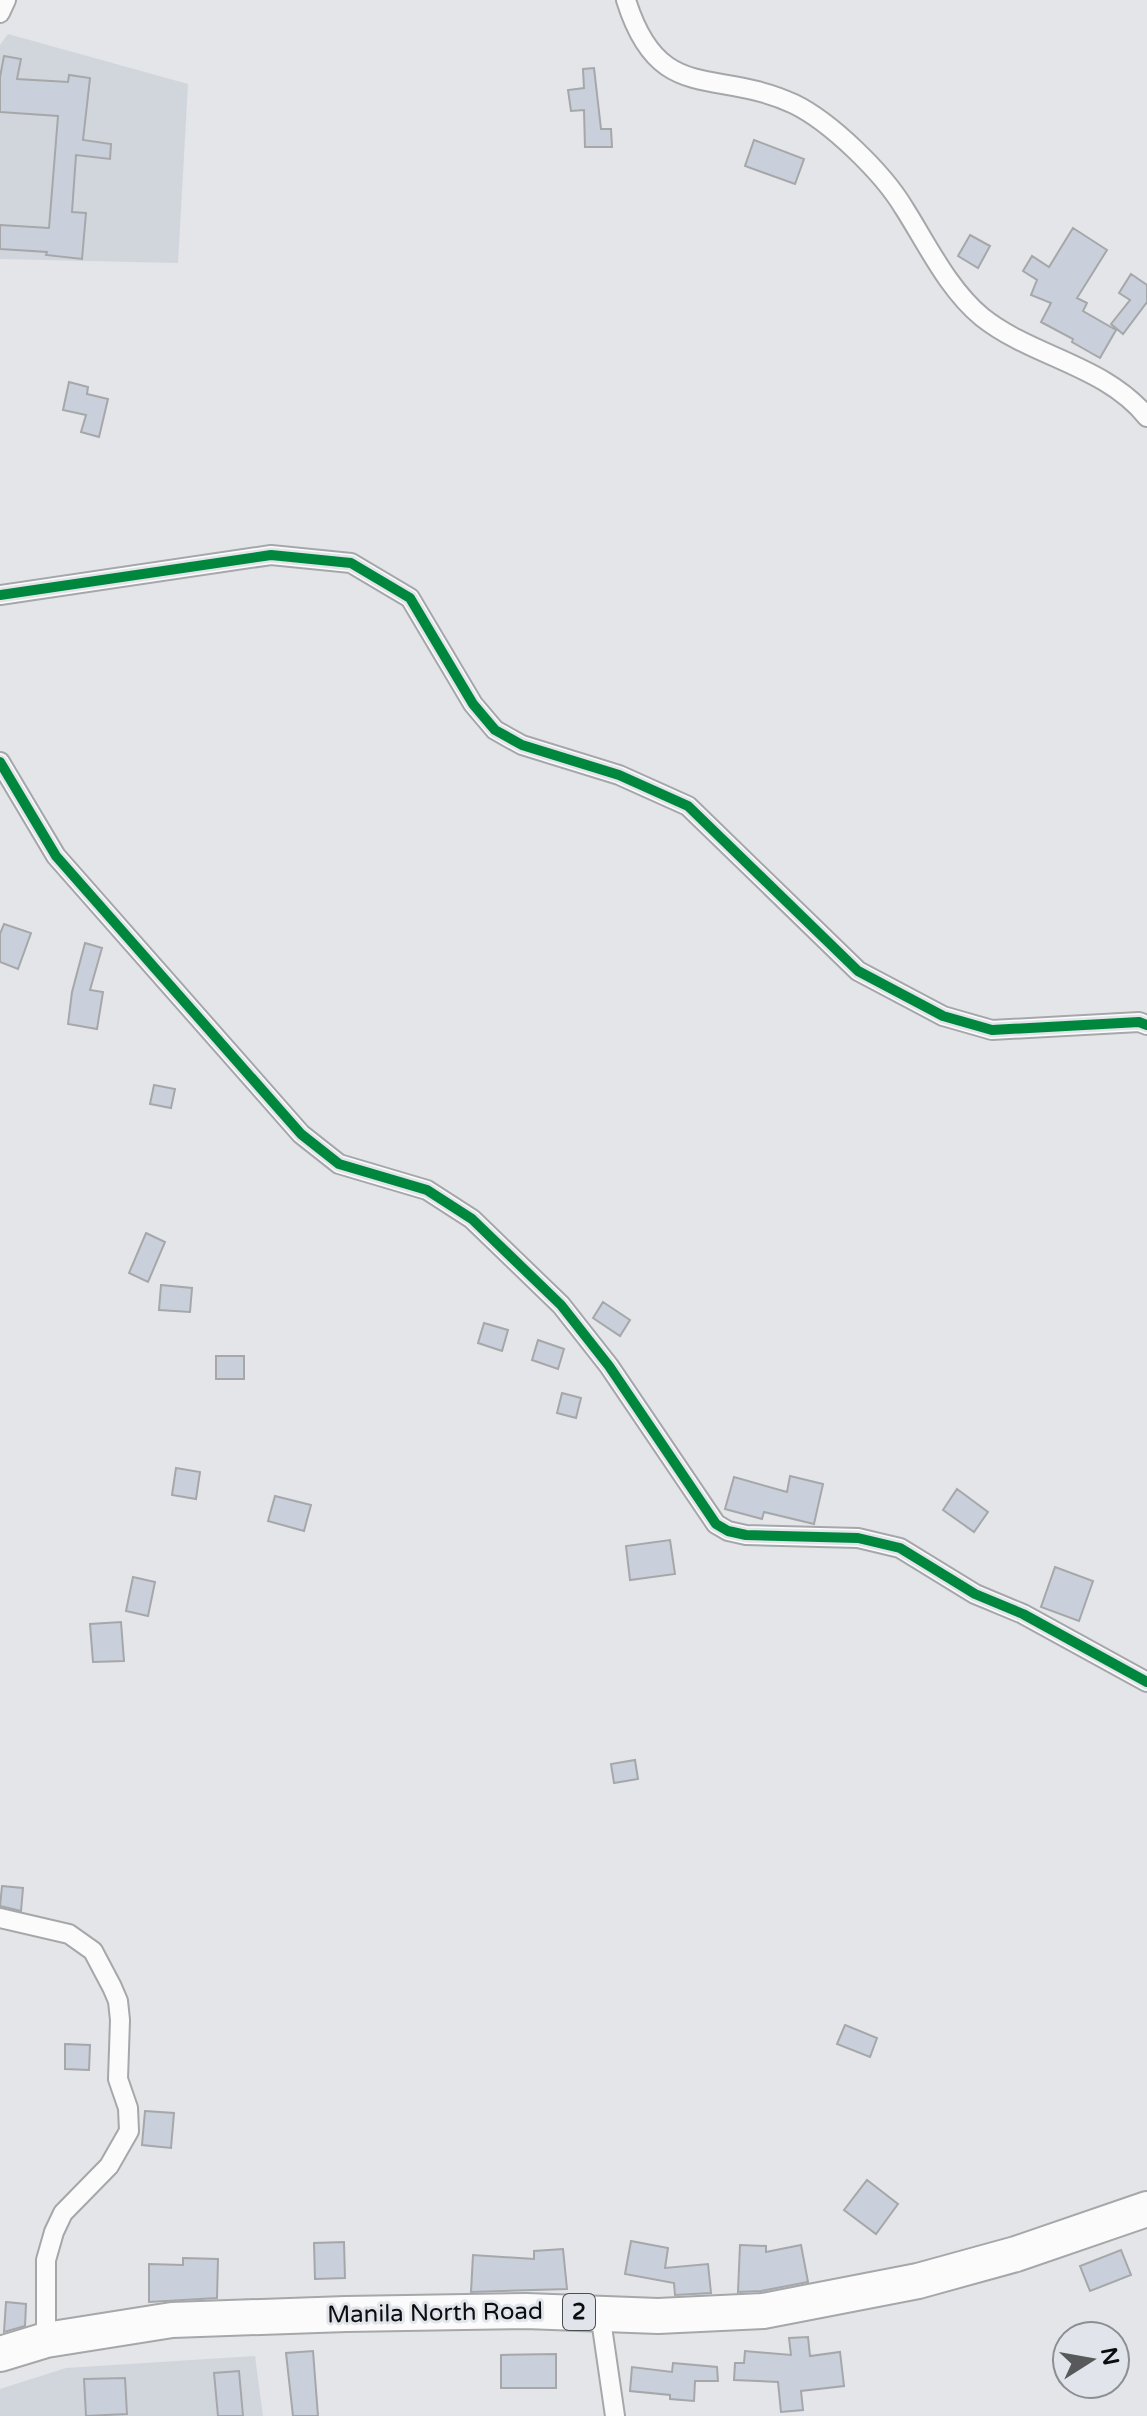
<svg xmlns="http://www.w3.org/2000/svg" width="1147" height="2416" viewBox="0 0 1147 2416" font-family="'Varela Round',sans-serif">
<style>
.built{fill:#d1d6dd}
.building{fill:#c9d0db;stroke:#a6a7a9;stroke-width:2}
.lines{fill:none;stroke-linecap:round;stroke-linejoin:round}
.street-casing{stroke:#a5a7a9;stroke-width:22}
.highway-casing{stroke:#a5a7a9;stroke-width:38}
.street{stroke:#fbfbfc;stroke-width:18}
.highway{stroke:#fbfbfc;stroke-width:34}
.cycleway-casing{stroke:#e1e4ea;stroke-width:15}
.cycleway{stroke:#00873e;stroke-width:10}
.labels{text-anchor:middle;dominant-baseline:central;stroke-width:6;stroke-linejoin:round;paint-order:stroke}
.shield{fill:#e1e4ea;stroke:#4b4e50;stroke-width:2}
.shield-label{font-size:22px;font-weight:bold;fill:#0b0d0e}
.street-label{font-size:24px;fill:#0b0d0e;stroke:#e1e4ea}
</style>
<rect width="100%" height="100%" fill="#e3e5e8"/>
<!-- built -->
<path class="built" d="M8 34 188 84 178 263 0 259V45Z
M255 2356 263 2416H0V2389L66 2368Z"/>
<!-- building -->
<path class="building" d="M4 56 21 59 17 79 68 82 69 75 90 78 83 140 111 144 110 159 76 155 72 212 86 213 82 259 46 255 47 252 0 249V225L49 228 58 116 0 112V77Z
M594 68 601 129H611L612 147H585L584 110 571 111 568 90 584 88 583 69Z
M754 140 804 159 795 184 745 166Z
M1073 228 1107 250 1077 298 1087 303 1083 311 1116 330 1100 358 1072 342 1073 339 1041 322 1051 303 1031 295 1037 280 1023 271 1032 256 1049 267Z
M970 235 990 246 978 268 958 256Z
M1131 274 1147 285V302L1123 334 1111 324 1130 300 1119 293Z
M69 382 88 387 87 394 108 399 99 437 81 432 86 415 63 410Z
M4 924 31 933 18 969 0 962V934Z
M85 943 102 948 90 990 103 992 97 1029 68 1024 72 992Z
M154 1085 175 1089 171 1108 150 1104Z
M146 1233 165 1242 148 1282 129 1273Z
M161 1285 192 1288 190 1312 159 1310Z
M603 1302 630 1320 620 1336 593 1318Z
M484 1323 508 1330 502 1351 478 1343Z
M538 1340 564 1349 558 1369 532 1360Z
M216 1356H244V1379H216Z
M562 1393 581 1398 576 1418 557 1413Z
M176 1468 200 1472 196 1499 172 1495Z
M790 1476 823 1484 814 1524 764 1512 762 1519 725 1509 734 1477 787 1492Z
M957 1489 988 1512 974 1532 943 1510Z
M275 1496 311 1505 304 1531 268 1521Z
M670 1540 675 1574 630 1580 626 1546Z
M1055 1567 1093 1581 1079 1621 1041 1607Z
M133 1577 155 1582 148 1616 126 1611Z
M121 1622 124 1661 93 1662 90 1624Z
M635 1760 638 1779 614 1783 611 1764Z
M2 1886 23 1888 21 1911 0 1906Z
M845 2025 877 2038 870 2057 837 2044Z
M65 2044 90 2045 89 2070 65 2069Z
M145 2111 174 2113 171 2148 142 2145Z
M867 2180 898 2204 876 2234 844 2210Z
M631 2241 668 2248 665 2268 708 2264 711 2293 675 2295 674 2283 625 2274Z
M344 2242 345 2278 315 2279 314 2243Z
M740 2245 766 2246V2252L801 2245 808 2282 761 2291 738 2292Z
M563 2249 567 2289 471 2292 473 2255 534 2259V2251Z
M1121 2250 1131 2275 1090 2291 1080 2266Z
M183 2258 218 2259 217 2298 149 2302V2264L183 2265Z
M6 2302 26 2304 25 2326 4 2332Z
M808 2337 810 2356 840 2352 844 2386 801 2391 803 2410 781 2412 778 2382 734 2380 735 2363H744L745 2351 791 2355 789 2338Z
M313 2351 318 2416H293L286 2353Z
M556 2354V2388H501V2355Z
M673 2363 717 2367 718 2381H695L694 2401 670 2399V2395L630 2391 632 2367 672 2372Z
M239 2371 243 2416H218L214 2373Z
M125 2378 127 2414 86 2416 84 2379Z"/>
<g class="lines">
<!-- street casing -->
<g class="street-casing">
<path id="street" d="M626 0C659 106 715 67 794 104 831 122 883 173 904 208 927 244 948 289 982 317 1032 357 1105 365 1147 417
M0 13 6 0
M0 595 271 555 351 563 410 598 473 704 495 730 522 745 619 775 688 806 858 971 943 1016 992 1030 1139 1022 1147 1025
M0 762 56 856 301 1134 339 1164 427 1190 472 1219 561 1305 609 1366 716 1524 728 1531 746 1535 858 1538 900 1548 975 1594 1023 1614 1147 1682
M0 1918 69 1934 93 1951 112 1987 118 2001 120 2020 118 2079 128 2108 129 2131 109 2166 63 2213 54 2232 46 2260V2340
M600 2313 615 2416"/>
</g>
<!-- highway casing -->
<g class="highway-casing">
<path id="highway" d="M0 2354 46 2340 172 2320 346 2314 526 2311 658 2316 763 2311 918 2281 1016 2254 1147 2209"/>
</g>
<!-- street -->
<use href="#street" class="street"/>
<!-- highway -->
<use href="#highway" class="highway"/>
<!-- cycleway casing -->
<g class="cycleway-casing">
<path id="cycleway" d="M0 595 271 555 351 563 410 598 473 704 495 730 522 745 619 775 688 806 858 971 943 1016 992 1030 1139 1022 1147 1025
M0 762 56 856 301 1134 339 1164 427 1190 472 1219 561 1305 609 1366 716 1524 728 1531 746 1535 858 1538 900 1548 975 1594 1023 1614 1147 1682"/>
</g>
<!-- cycleway -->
<use href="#cycleway" class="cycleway"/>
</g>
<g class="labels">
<!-- shield labels -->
<rect class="shield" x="563" y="2294" width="32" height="36" rx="6"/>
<g class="shield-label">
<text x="579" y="2312">2</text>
</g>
<!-- street labels -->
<g class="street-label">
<text transform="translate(435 2313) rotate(-1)">Manila North Road</text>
</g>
</g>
<!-- north arrow -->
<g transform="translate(1091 2360) rotate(79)"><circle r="38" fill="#e1e4ea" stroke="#8b8e92" stroke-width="2"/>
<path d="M0-6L14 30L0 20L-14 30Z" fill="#57595a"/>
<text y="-12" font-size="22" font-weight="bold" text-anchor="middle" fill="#0b0d0e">N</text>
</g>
</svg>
